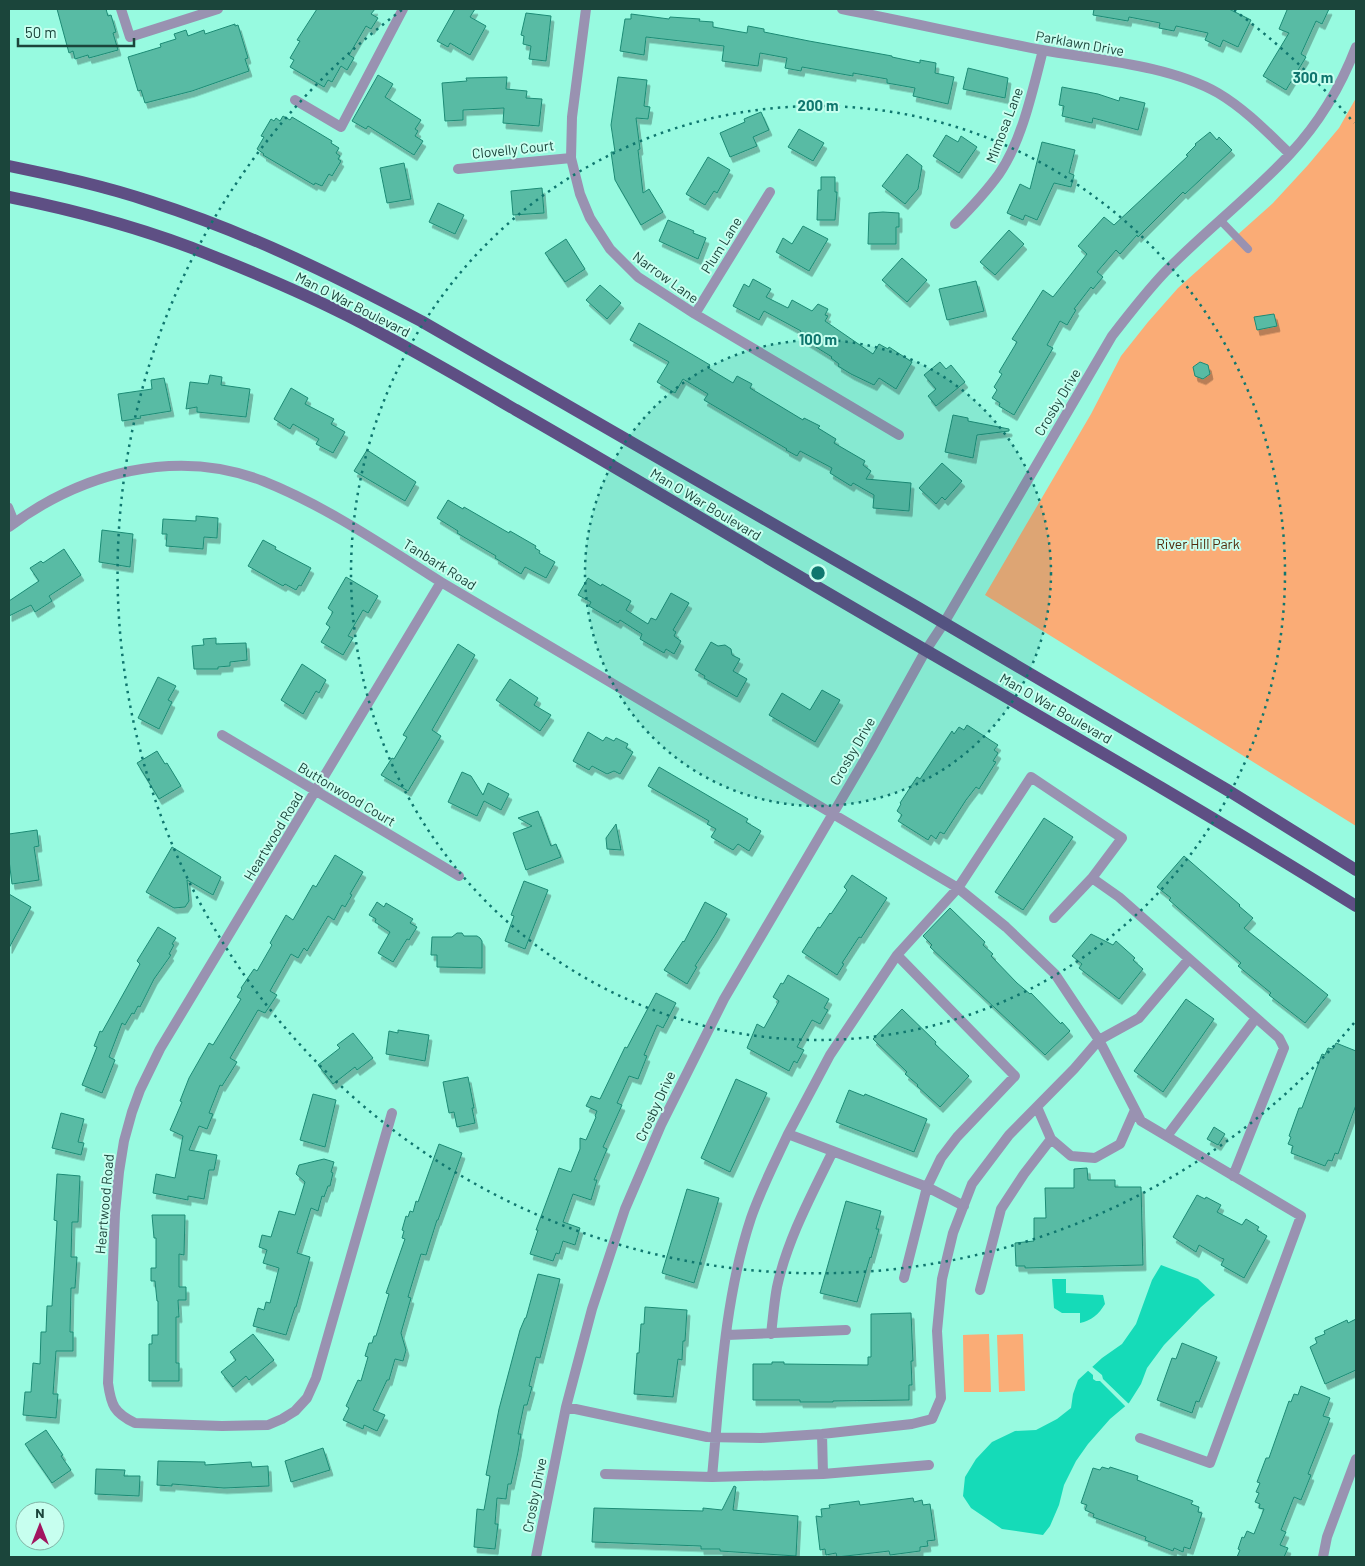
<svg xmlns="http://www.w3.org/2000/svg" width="1365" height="1566" viewBox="0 0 1365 1566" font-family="Barlow,sans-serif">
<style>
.green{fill:#faac76}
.water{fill:#15dbb8}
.pier{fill:#97fae0}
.building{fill:#58bba4;stroke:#1d8b75;filter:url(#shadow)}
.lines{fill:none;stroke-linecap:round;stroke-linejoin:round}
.lane{stroke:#9992b1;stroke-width:8}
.street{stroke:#9992b1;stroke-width:10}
.primary{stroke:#5e4f84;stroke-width:12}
.ring{fill:none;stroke:#0f766e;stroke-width:2.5;stroke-dasharray:2.5 5}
.labels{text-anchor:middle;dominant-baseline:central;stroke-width:4;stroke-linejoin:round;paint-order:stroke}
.street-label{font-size:14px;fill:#1b453b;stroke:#c7ffef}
.park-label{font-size:14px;fill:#522b0c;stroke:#c7ffef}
.centre{fill:#0f766e;stroke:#c7ffef;stroke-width:2.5}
.ring-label{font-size:15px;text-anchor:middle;font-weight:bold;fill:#0f766e;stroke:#c7ffef;stroke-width:4;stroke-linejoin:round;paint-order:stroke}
</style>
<defs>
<filter id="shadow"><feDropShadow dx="3" dy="5.5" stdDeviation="0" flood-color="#0004"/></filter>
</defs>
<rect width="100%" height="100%" fill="#97fae0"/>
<!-- green -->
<path class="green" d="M1356 98V826L985 595 1091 414 1121 356 1148 322 1178 288 1273 203 1308 165 1339 128Z
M989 1334 991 1392H964L963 1335Z
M1023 1334 1025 1391 999 1392 997 1335Z"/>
<!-- water -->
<path class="water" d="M1161 1265 1198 1279 1215 1295 1201 1307 1164 1345 1147 1368 1141 1384 1129 1403 1110 1419 1088 1444 1076 1461 1064 1485 1059 1505 1050 1526 1043 1535 1002 1529 971 1508 963 1496 965 1477 976 1459 992 1442 1015 1431 1036 1430 1057 1419 1071 1408 1073 1394 1078 1380 1102 1358 1122 1344 1136 1324 1152 1280Z
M1052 1279H1066V1293L1103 1295 1105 1304C1099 1314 1091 1321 1080 1323V1313H1062L1054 1308Z"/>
<!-- pier -->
<path class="pier" d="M1090 1365 1102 1375 1103 1379 1130 1405 1127 1408 1100 1381H1096L1093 1379V1375L1086 1369Z"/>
<!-- building -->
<path class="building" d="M57 9H106L108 16 111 15 116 32 113 33 118 50 89 58 88 55 75 59 73 51 69 53Z
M317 9H375L371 14 378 18 371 29 366 26 349 55 354 58 347 70 341 66 332 82 328 80 324 87 290 67 294 60 290 58 300 41 297 40Z
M455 9H475L470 17 486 26 470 55 450 43 448 47 437 41Z
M1094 9H1229L1251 20 1238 47 1223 40 1220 47 1205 40 1208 33 1176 26 1174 31 1159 28 1160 23 1129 17 1128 21 1093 15Z
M1286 9H1329L1322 24 1316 21 1301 54 1306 57 1286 90 1263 76 1289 33 1279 29 1287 10Z
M526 13 551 16 546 61 529 59 531 46 523 44 524 36 521 35Z
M631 14 669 19 670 17 700 19 699 21 713 22V27L747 33 748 26 764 29V32L809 41 892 56V57L920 63V60L936 63 935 73 954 77 948 104 913 96 915 88 887 83V79L853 73V76L802 67 801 71 785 68 787 58 760 53 758 66 722 61 724 46 646 37 644 55 620 51 625 19H631Z
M235 24V26L238 25 248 58 245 59 249 71 192 91 145 103 141 90 138 91 128 57 161 47 160 44 176 39 174 34 186 30 188 36 204 30 205 34Z
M968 68 1008 78 1005 98 963 89Z
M378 75 393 84 385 97 421 120 415 129 418 131 415 136 423 141 414 155 368 126 366 129 352 121Z
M507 77 506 89 527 91 526 98 542 99 539 126 503 123 504 108 463 110V120L445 121 442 83 467 81 466 78Z
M618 77 647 80 644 106 650 107 648 119 636 118 640 149 638 150 643 193 649 189 663 212 641 225 615 180 611 152H615L611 125Z
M1062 87 1098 94 1119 101 1120 97 1145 103 1138 130 1093 118 1092 123 1062 116 1064 106 1059 105Z
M761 112 769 130 753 137 757 146 730 157 720 133 745 122 744 119Z
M283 116 290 120 292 117 332 141 331 143 339 148 336 153 340 156 338 159 341 161 332 176 329 174 322 186 315 183 314 185 263 155 264 154 257 149 264 137 261 136 271 119 274 121 276 118 280 121Z
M799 129 824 143 813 161 788 147Z
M1210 132 1217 140 1219 137 1232 150 1185 194 1183 192 1138 237 1137 235 1120 254 1116 250 1097 272 1103 277 1093 289 1091 287 1074 309 1076 310 1067 325 1060 321 1047 345 1053 348 1014 415 999 406 1000 403 992 398 997 390 994 387 1002 374 999 372 1017 342 1012 339 1043 290 1053 297 1087 254 1078 246 1104 217 1114 225 1188 156 1186 155 1196 145 1195 144Z
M946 135 958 142 961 136 977 147 959 173 933 156Z
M1042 142 1075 150 1069 173 1074 175 1071 187 1054 183 1037 220 1025 215 1023 220 1007 213 1020 184 1030 189Z
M907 154 922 166 918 189 905 204 882 186Z
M708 157 730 170 717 193 714 191 705 205 686 194Z
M404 163 411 199 387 203 380 168Z
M821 177H835V192H837L835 220H817L818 190H821Z
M542 188 544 213 513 215 511 191Z
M438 203 464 215 455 234 429 222Z
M883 212 899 213V227H896V244H868L869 213Z
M668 220 694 231 693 233 706 238 698 259 659 241Z
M803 226 828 239 809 271 776 252 783 238 792 244Z
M1009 230 1024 244 995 275 980 262Z
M566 239 585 269 565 282 545 253Z
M902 258 927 280 907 302 882 280Z
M753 279 771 289 766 297 788 308 792 300 812 311 818 304 828 309 825 315 828 316 825 321 873 354 879 344 888 349 889 347 912 362 896 389 879 378 874 385 851 374 838 366 839 364 831 358 832 357 798 336 801 331 764 311 759 320 733 306 744 284 749 287Z
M976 281 984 311 947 320 939 289Z
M600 285 621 303 607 319 586 300Z
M1274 314 1277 326 1257 330 1254 317Z
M639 323 710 365 708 368 733 383 737 376 752 384 750 388 803 420 804 418 820 426 818 428 836 439 834 443 865 461 863 465 871 471 866 479 911 483 909 511 873 508 874 495 853 483 851 486 830 473 832 468 800 451 797 456 786 450 787 449 704 400 708 394 683 379 675 393 657 382 669 362 630 340Z
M940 362 946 369 951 365 965 382 936 406 928 396 936 389 924 375Z
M1200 362 1208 365 1210 374 1203 379 1195 376 1193 367Z
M210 375 222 377 221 385 250 389 246 417 197 412V407L186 409 190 382 208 384Z
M164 378 171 411 140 416 141 418 122 421 118 394 152 389 151 380Z
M291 388 308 398 305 404 334 419 331 424 345 432 333 453 316 444 319 439 293 424 290 429 274 419Z
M953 415 968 418V421L1009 429V431L977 435 973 458 945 452Z
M367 450 416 482 405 501 354 471Z
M942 463 962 481 945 500 942 497 936 504 919 488Z
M448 500 463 509 464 507 509 533 510 531 536 546 535 548 540 551 539 553 555 562 546 578 525 567 521 574 495 558 496 556 457 533 458 531 437 518Z
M196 516 218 518 217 538 204 537 203 549 166 546 167 534H162L163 519 196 521Z
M102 530 133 534 130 567 99 562Z
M263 540 276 547 275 549 311 568 301 586 299 585 296 590 285 584 283 586 248 566Z
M64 549 81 575 49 596 52 601 35 612 31 605 9 616V601L39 581 30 568 41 561 43 563Z
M346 577 378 596 368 613 363 610 348 636 353 638 343 655 321 642 330 627 326 624 333 612 328 608Z
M588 578 601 586 602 584 631 601 626 610 648 624 651 618 656 620 671 593 689 603 673 630 676 632 674 636 681 641 674 654 666 649 664 653 640 639 642 634 620 620 618 623 589 606 591 602 578 595Z
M216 638V644L246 643 247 660 230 662V666L218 667V669H194L192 646 204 645 203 639Z
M711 642 718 646 725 645 731 649 732 655 740 659 733 671 747 679 737 697 704 678 705 676 695 670Z
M458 644 475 655 432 730 441 736 408 791 381 775 392 758 394 759 407 737 403 735Z
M302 664 326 680 319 693 316 691 303 714 281 700Z
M158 677 176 686 168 700 172 702 159 729 138 718Z
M510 679 538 698 534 705 551 715 540 731 496 700Z
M822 690 840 700 815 742 769 715 782 693 810 710Z
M967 725 998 745 994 750 998 753 993 761 996 762 979 789 976 787 966 800 944 834 940 832 936 839 931 835 928 840 898 821 902 815 897 811 901 804 900 803 917 777 920 779 952 731 954 734 959 727 964 730Z
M588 732 603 741 606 737 614 741 616 738 628 744 626 748 633 752 620 774 614 771 607 774 592 766 589 770 573 761Z
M157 751 165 764 167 763 181 786 159 799 137 763Z
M659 767 748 819 746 822 761 831 749 851 738 844 733 850 711 837 716 829 707 824 709 821 648 786Z
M462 772 471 776 483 795 488 783 509 794 501 810 484 801 477 816 448 802Z
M538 811 551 846 556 844 561 857 526 870 513 833 532 826 518 818Z
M1044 818 1073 837 1023 910 995 892Z
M616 824 621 850 607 849 606 838Z
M37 830 39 846 34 847 39 880 12 884 9 860V834Z
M172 847 221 877 213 895 187 880 189 901 185 907 174 908 146 892Z
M335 855 363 872 350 894 352 895 345 907 342 905 334 920 328 916 307 951 304 948 298 958 291 954 270 991 277 995 265 1013 258 1010 230 1058 237 1062 222 1086 220 1085 209 1113 213 1114 207 1129 199 1126 189 1150 217 1155 214 1170H209L204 1199 188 1196V1200L153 1193 156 1174 175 1178 183 1136 170 1130 182 1102 180 1101 189 1078 209 1043 213 1045 241 999 237 997 242 989 241 988 254 969 257 971 272 945 270 943 286 915 293 920 313 885 316 887Z
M1184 856 1240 905 1239 906 1253 918 1244 928 1328 995 1305 1023 1269 995 1271 993 1238 966 1241 963 1169 900 1171 898 1157 887Z
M852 875 887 898 861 938 859 937 842 963 844 964 837 975 802 952 818 927 820 928 830 913 831 914 847 890 844 887Z
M524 881 548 890 525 949 505 941 514 916 511 915Z
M9 894 31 907 9 948Z
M377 902 384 907 386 903 413 919 410 923 417 927 409 940 407 939 393 962 378 953 390 932 375 922 376 919 369 915Z
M705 902 727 914 715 935 695 966 697 967 687 984 664 970 683 941 684 942Z
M950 908 985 942 983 945 993 954 991 956 1017 983 1030 994 1031 993 1061 1024 1062 1022 1070 1031 1045 1055 930 947 932 945 923 936Z
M158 927 176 938 172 944 174 945 169 954 171 955 154 979 140 1007 138 1006 134 1014 132 1013 125 1025 122 1023 109 1057 115 1060 102 1093 82 1085 97 1047 94 1046 100 1031 102 1032 140 964 137 961Z
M457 933H462L464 936H477L480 938 482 941V968L437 967V955H431L432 937H452Z
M1091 934 1113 945 1116 941 1135 958 1133 960 1143 969 1119 999 1079 968 1082 964 1072 956Z
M788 975 829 999 824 1008 828 1010 820 1024 812 1020 797 1047 804 1050 797 1063 794 1061 789 1071 747 1048 757 1024 764 1028 779 1001 773 997 781 983 783 984Z
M656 993 676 1003 663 1028 657 1025 644 1055 647 1056 638 1079 629 1076 617 1103 622 1105 603 1147 607 1149 594 1180H597L591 1200 573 1194 563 1222 580 1228 575 1245 563 1241 559 1254 556 1253 553 1261 530 1254 538 1230H536L559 1168 571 1172 580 1149V1138L586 1140 596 1117 595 1116 597 1111 586 1106 591 1096 600 1099 625 1047 627 1048Z
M1186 999 1214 1019 1163 1092 1134 1071Z
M902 1009 936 1042 935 1044 969 1076 940 1107 917 1086 918 1085 905 1074 907 1072 873 1039Z
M398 1030 429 1035 425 1061 386 1054 389 1031 398 1033Z
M353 1033 373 1058 357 1070 355 1067 333 1084 318 1065 340 1048 337 1045Z
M1336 1043 1356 1051V1105L1338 1154 1335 1153 1332 1161 1328 1160 1325 1166 1291 1153 1293 1146 1288 1144 1291 1137 1289 1136 1299 1108H1302L1322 1054 1325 1055 1328 1048 1333 1049Z
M468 1077 474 1108H472L475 1123 457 1127 454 1112 449 1113 443 1082Z
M736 1079 767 1093 730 1172 701 1158Z
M849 1090 864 1096 865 1094 927 1119 914 1152 836 1122Z
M313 1094 336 1100 325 1147 300 1140Z
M61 1113 84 1119 78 1142 84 1143 81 1155 52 1148Z
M1214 1127 1225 1134 1218 1145 1207 1139Z
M439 1144 462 1153 438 1220H437L426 1255 421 1254 408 1297 411 1298 401 1333 406 1350 403 1361 395 1359 389 1380H387L373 1410 385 1415 377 1431 364 1425 363 1429 343 1420 349 1408 346 1406 358 1380 361 1381 368 1357 365 1356 369 1343H372L374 1336H376L389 1294 386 1293 405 1239 402 1238 404 1231 402 1230 406 1216 408 1217 410 1211 413 1212 416 1201 418 1202Z
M324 1159 334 1162 331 1172 333 1173 330 1186H328L324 1197 322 1196 318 1211 311 1208 297 1253 310 1257 296 1307H295L286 1335 253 1326 258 1308 264 1310 266 1302 270 1303 279 1268 263 1263 267 1250 259 1247 262 1235 271 1237 279 1211 295 1215 305 1182 296 1174 299 1165Z
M1087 1168 1088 1180H1115V1187H1141L1143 1265 1025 1268V1266H1016L1015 1243 1034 1241V1218H1046L1045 1188H1074V1169Z
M57 1174 80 1176 78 1222H72L71 1257H77L75 1288H71L70 1332H73V1351H56L53 1394H58L56 1418 23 1415 25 1392H31L33 1363 40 1364 41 1332H46L47 1306H52L57 1221 54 1220Z
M687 1189 719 1198 694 1283 662 1273Z
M1197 1195 1205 1199 1206 1197 1221 1205 1217 1212 1242 1225 1246 1219 1259 1227 1257 1230 1267 1236 1244 1278 1221 1265 1224 1259 1221 1258 1199 1245 1196 1252 1173 1237Z
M846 1201 881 1211 876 1229H879L871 1258 870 1257 857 1302 820 1293Z
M152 1215H185L184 1255 179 1254V1287H186V1300H178L179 1317H176V1363H179V1381H149V1344H152V1335H158V1301H157L155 1281H151V1268H156V1238H154Z
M538 1274 560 1279 540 1358 536 1357 529 1386 532 1387 527 1405H524L518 1434H521L518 1452 511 1484H508L506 1499 497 1498 495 1524H498L495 1549 474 1547 477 1509 484 1510 490 1476 486 1475 499 1409 520 1330 525 1318H526Z
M645 1307 687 1310 685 1341H683L682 1360 678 1359 673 1397 634 1394 637 1353H639L641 1324H644Z
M911 1313 913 1361H911L912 1385H909V1400L833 1401V1402H800V1400H753V1364H772V1362H784V1364L868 1365V1357H871V1314Z
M1356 1319V1370L1325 1384 1310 1347 1317 1343 1315 1338 1325 1334 1324 1331 1347 1320 1348 1323Z
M253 1334 274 1360 249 1380 246 1376 233 1387 221 1372 236 1360 230 1352Z
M1182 1343 1217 1357 1199 1402 1196 1401 1192 1413 1157 1400 1172 1358 1176 1359Z
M1301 1386 1330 1398 1323 1416 1330 1418 1308 1474 1311 1475 1301 1500 1294 1497 1281 1530 1286 1532 1280 1545 1288 1548 1284 1557H1237L1240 1550 1238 1549 1242 1537 1244 1538 1247 1531 1254 1534 1264 1509 1259 1508 1260 1504 1255 1502 1259 1493 1256 1492 1260 1483 1257 1482 1266 1458H1269L1289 1401 1291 1402 1294 1394 1298 1395Z
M46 1430 63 1455 61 1456 71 1470 52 1483 25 1444Z
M323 1448 330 1470 291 1482 285 1461Z
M158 1461 205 1462V1465L251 1462 252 1467 268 1466 269 1486 224 1488 172 1484V1486L157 1485Z
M1102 1467 1109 1469 1110 1467 1138 1476 1137 1480 1193 1501 1191 1504 1199 1507 1198 1512 1202 1513 1190 1549 1184 1547 1183 1552 1174 1548 1173 1551 1145 1540 1146 1537 1093 1517 1094 1514 1085 1510 1087 1505 1081 1503 1093 1468 1100 1470Z
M96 1469 125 1470 124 1476H140L139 1496 95 1494Z
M734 1486 736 1487 733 1510 798 1516 796 1556 720 1551V1549H701V1546L592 1542 594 1508 703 1511V1508L722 1510Z
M913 1498 914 1502 922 1500 923 1505 930 1504 935 1540 927 1541 928 1546 920 1547V1551L890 1555 889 1551 881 1552 837 1557 836 1553 826 1555 825 1549 820 1550 816 1516 822 1517 821 1509 830 1508 829 1505 859 1501 860 1505Z"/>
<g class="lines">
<!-- lane -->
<path class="lane" d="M1221 221 1248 249
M9 507 15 522"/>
<!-- street -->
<path class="street" d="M121 9 130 37 218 9
M586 9 572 117 571 158 580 194 590 218 610 249 638 277 695 314 899 435
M842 9C908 22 975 37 1042 50 1097 60 1169 65 1218 93 1245 109 1267 132 1290 154
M295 100 341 127 403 9
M458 169 571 158
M955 224C971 208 986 192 999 174 1022 141 1033 89 1043 50
M695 314 770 192
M9 527C81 473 176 447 263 481 326 506 384 546 441 582L958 888 1006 927 1055 974 1099 1040 1141 1121 1301 1216 1210 1463 1140 1438
M222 735 459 876
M1054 918 1092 878
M897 955 958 888 1031 777 1122 838 1092 878 1119 897 1279 1038 1284 1048 1233 1176
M1037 1107 1051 1139 1071 1156 1095 1158 1120 1144 1135 1110
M392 1113 316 1378 307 1398 295 1411 282 1419 268 1425 222 1426 135 1423C114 1413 111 1405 108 1383L115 1213 119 1172 124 1141 132 1112 140 1090 160 1049 441 582
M1167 1136 1256 1018
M904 1278 927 1187 788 1134 830 1055 897 955 1015 1076 957 1137 941 1158 927 1187 964 1206
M980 1290 1001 1209 1024 1174 1051 1139
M771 1334C773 1318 774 1303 777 1287 787 1240 812 1194 833 1151
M727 1335 846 1330
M566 1407 707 1437 761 1438 822 1434 912 1424 932 1419 941 1398 937 1331 942 1279 953 1233 972 1184 1009 1135 1074 1069 1099 1040 1139 1018 1189 959
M822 1434 823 1474
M605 1474 712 1477 823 1474 929 1465
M712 1477C720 1392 724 1299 751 1218 761 1189 775 1162 788 1134
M536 1557 566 1407 592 1309 625 1209 661 1125 724 999 871 749 926 650 944 623 1112 336C1129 314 1146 292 1165 272 1205 231 1251 196 1290 154 1319 123 1341 86 1356 47
M1323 1557 1327 1537 1356 1459"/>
<!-- primary -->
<path class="primary" d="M9 166C57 176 105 186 152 202 246 232 334 275 421 321L917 607 1229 791 1356 870
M9 197C79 211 149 230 215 257 260 275 305 294 348 316 405 345 461 378 516 410 600 458 684 508 768 558 964 674 1163 785 1356 906"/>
</g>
<!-- distance rings -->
<circle cx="818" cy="573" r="233" fill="#0f766e" fill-opacity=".12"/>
<g class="ring">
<circle cx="818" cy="573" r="233"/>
<circle cx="818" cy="573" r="467"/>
<path d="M1354 1023A700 700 0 1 1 402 10M1234 10A700 700 0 0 1 1354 123"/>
</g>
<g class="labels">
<!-- street labels -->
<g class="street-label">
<text transform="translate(1080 43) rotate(10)">Parklawn Drive</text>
<text transform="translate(1004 125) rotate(-69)">Mimosa Lane</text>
<text transform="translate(513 149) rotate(-6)">Clovelly Court</text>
<text transform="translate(721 245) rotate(-58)">Plum Lane</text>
<text transform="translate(666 277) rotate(36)">Narrow Lane</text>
<text transform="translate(353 304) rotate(27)">Man O War Boulevard</text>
<text transform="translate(1057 402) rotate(-59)">Crosby Drive</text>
<text transform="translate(706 504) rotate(31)">Man O War Boulevard</text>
<text transform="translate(440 564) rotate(32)">Tanbark Road</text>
<text transform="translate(1056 708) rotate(30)">Man O War Boulevard</text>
<text transform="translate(852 751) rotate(-60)">Crosby Drive</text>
<text transform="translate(347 794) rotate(31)">Buttonwood Court</text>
<text transform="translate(273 836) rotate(-59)">Heartwood Road</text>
<text transform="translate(655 1106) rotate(-65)">Crosby Drive</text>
<text transform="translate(104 1204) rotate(-85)">Heartwood Road</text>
<text transform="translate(534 1495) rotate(-79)">Crosby Drive</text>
</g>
<!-- park labels -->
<g class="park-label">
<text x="1198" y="543">River Hill Park</text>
</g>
</g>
<circle cx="818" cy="573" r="8" class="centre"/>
<g class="ring-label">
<text x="1313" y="83">300 m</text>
<text x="818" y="111">200 m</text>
<text x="818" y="345">100 m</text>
</g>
<!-- border -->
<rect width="1365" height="1566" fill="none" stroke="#1b453b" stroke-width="20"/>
<!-- north arrow -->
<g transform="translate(40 1526)"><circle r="24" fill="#c7ffef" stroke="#82b5a7"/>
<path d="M0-4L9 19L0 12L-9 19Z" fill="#a1165f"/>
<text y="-8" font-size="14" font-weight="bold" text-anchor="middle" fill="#1b453b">N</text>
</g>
<!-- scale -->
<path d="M18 38v8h116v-8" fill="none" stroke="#1b453b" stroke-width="2.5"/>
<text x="25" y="38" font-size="15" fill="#1b453b" stroke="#c7ffef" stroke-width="4" paint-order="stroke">50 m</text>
</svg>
